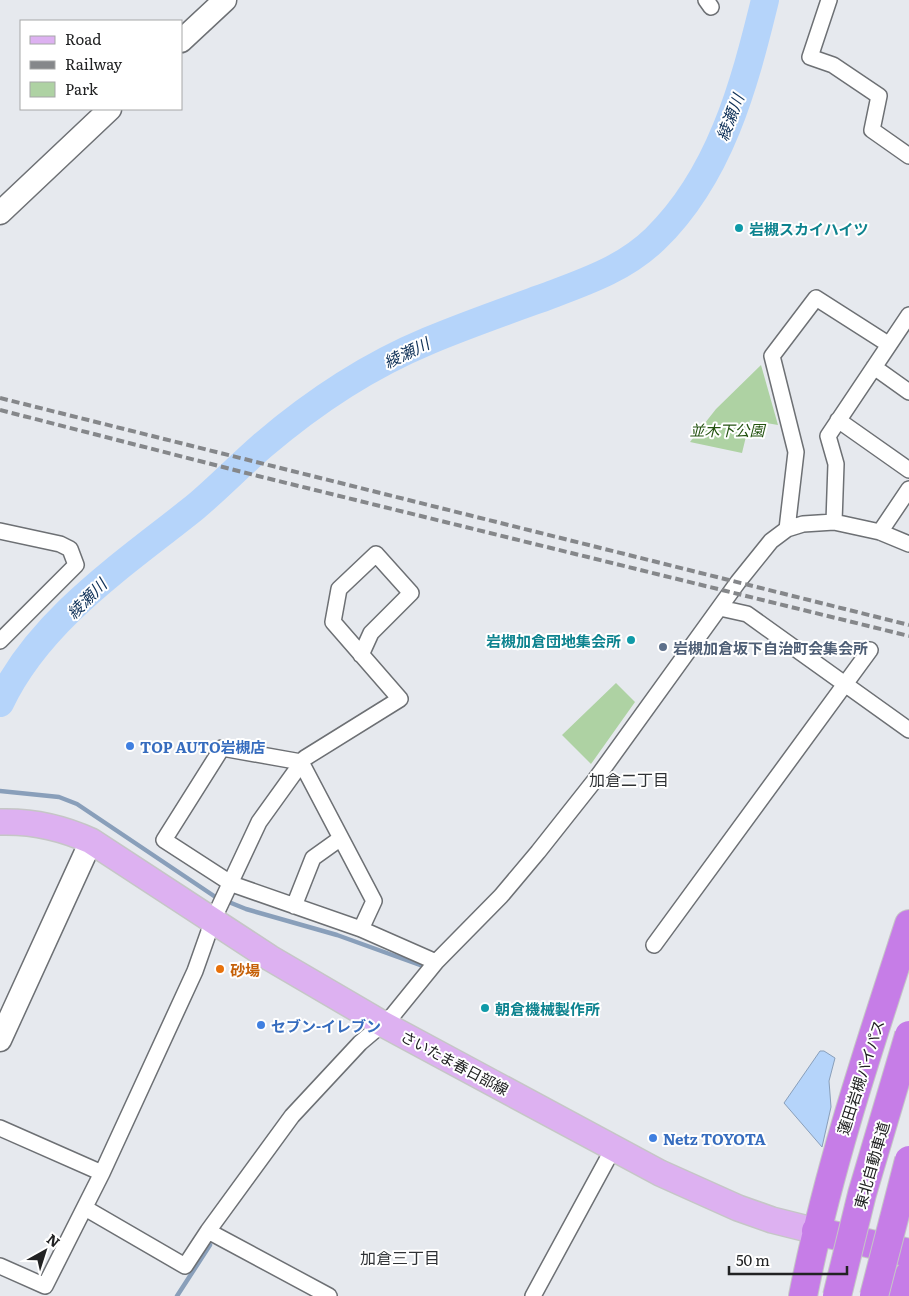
<svg xmlns="http://www.w3.org/2000/svg" width="909" height="1296" viewBox="0 0 909 1296" font-family="Literata,'Noto Sans JP',serif">
<style>
.green{fill:#aed2a3}
.water{fill:#b5d4fa;stroke:#899fba}
.lines{fill:none;stroke-linecap:round;stroke-linejoin:round}
.stream{stroke:#899fba;stroke-width:4.5}
.river{stroke:#b5d4fa;stroke-width:28}
.street-casing{stroke:#6d7074;stroke-width:18}
.secondary-casing{stroke:#6d7074;stroke-width:25}
.primary-casing{stroke:#c5c6c6;stroke-width:28}
.highway-casing{stroke:#c5c6c6;stroke-width:30}
.street{stroke:#fff;stroke-width:15}
.secondary{stroke:#fff;stroke-width:22}
.primary{stroke:#ddb1f1;stroke-width:25}
.highway{stroke:#c67de7;stroke-width:28}
.rail{stroke:#85878a;stroke-width:4;stroke-dasharray:8 4;stroke-linecap:butt}
.highway-bridge-casing{stroke:#c5c6c6;stroke-width:30;stroke-linecap:butt}
.highway-bridge{stroke:#c67de7;stroke-width:28}
.culture-dot{fill:#0f9aa8;stroke:#fff;stroke-width:2}
.service-dot{fill:#5c6f8a;stroke:#fff;stroke-width:2}
.shop-dot{fill:#3f7fe0;stroke:#fff;stroke-width:2}
.food-dot{fill:#e8710a;stroke:#fff;stroke-width:2}
.labels{text-anchor:middle;dominant-baseline:central;stroke-width:4;stroke-linejoin:round;paint-order:stroke}
.culture-label{font-size:15px;font-weight:bold;fill:#0d838f;stroke:#fff;text-anchor:start}
.park-label{font-size:15px;font-style:italic;fill:#235210;stroke:#fff}
.service-label{font-size:15px;font-weight:bold;fill:#4e5e75;stroke:#fff;text-anchor:start}
.shop-label{font-size:15px;font-weight:bold;fill:#366cbe;stroke:#fff;text-anchor:start}
.food-label{font-size:15px;font-weight:bold;fill:#c56008;stroke:#fff;text-anchor:start}
.street-label{font-size:15px;fill:#212223;stroke:#fff}
.water-label{font-size:16px;font-style:italic;fill:#0f3158;stroke:#fff}
.neighbourhood-label{font-size:16px;fill:#2f3235;stroke:#fff}
</style>
<rect width="100%" height="100%" fill="#e6e9ee"/>
<!-- green -->
<path class="green" d="M761 365 778 425 750 420 742 453 690 442 716 409Z
M616 683 635 702 591 764 562 735Z"/>
<!-- water -->
<path class="water" d="M820 1051H824L835 1058 829 1081 831 1107 822 1147 784 1103Z"/>
<g class="lines">
<!-- stream -->
<path class="stream" d="M0 791 59 797 77 804 214 896 246 909 337 935 420 965
M177 1296 210 1245"/>
<!-- river -->
<path class="river" d="M0 703C39 620 124 564 194 508 218 488 239 466 262 446 311 404 368 366 428 341 466 325 506 311 545 297 585 282 624 269 655 239 720 176 744 86 765 0"/>
<!-- street casing -->
<g class="street-casing">
<path id="street" d="M706 0 711 7
M829 0 810 57 833 65 879 96 872 130 909 156
M874 367 909 392
M838 420 909 470
M834 522 836 464 828 436 909 315
M787 529 796 452 772 356 816 298 888 344
M0 531 60 544 70 549 76 565 0 641
M880 532 909 489
M720 608 747 614 909 730
M294 906 313 858 341 838
M361 929 374 901 301 762 222 748 164 840 232 884 361 929 436 962
M654 945 870 650
M0 1128 102 1173
M85 1208 185 1266 208 1231 292 1116 360 1043 393 1015 436 962 501 896 538 852 595 780 738 582 771 541 787 529 803 524 834 522 880 532 909 544
M208 1231 329 1296
M0 1266 45 1286 102 1173 195 971 213 920 259 822 305 758 400 699 333 622 339 589 376 554 411 593 371 633 361 655
M533 1296 614 1147"/>
</g>
<!-- secondary casing -->
<g class="secondary-casing">
<path id="secondary" d="M181 41 225 0
M0 213 110 109
M0 1040 91 841"/>
</g>
<!-- primary casing -->
<g class="primary-casing">
<path id="primary" d="M0 822C31 821 63 828 91 841L270 958 383 1024 660 1173 738 1208 772 1220 816 1231"/>
</g>
<!-- highway casing -->
<g class="highway-casing">
<path id="highway" d="M816 1231 909 1253
M803 1296C828 1169 869 1047 909 924
M903 1296 909 1275"/>
</g>
<!-- street -->
<use href="#street" class="street"/>
<!-- secondary -->
<use href="#secondary" class="secondary"/>
<!-- primary -->
<use href="#primary" class="primary"/>
<!-- highway -->
<use href="#highway" class="highway"/>
<!-- rail -->
<path class="rail" d="M0 398 909 625
M0 410 258 476 909 636"/>
<!-- highway-bridge casing -->
<g class="highway-bridge-casing">
<path id="highway-bridge" d="M837 1296 862 1194 909 1035
M874 1296 909 1160"/>
</g>
<!-- highway-bridge -->
<use href="#highway-bridge" class="highway-bridge"/>
</g>
<!-- markers -->
<g class="culture-dot">
<circle cx="739" cy="228" r="5"/>
<circle cx="631" cy="640" r="5"/>
<circle cx="485" cy="1008" r="5"/>
</g>
<circle class="service-dot" cx="663" cy="647" r="5"/>
<g class="shop-dot">
<circle cx="130" cy="746" r="5"/>
<circle cx="261" cy="1025" r="5"/>
<circle cx="653" cy="1138" r="5"/>
</g>
<circle class="food-dot" cx="220" cy="969" r="5"/>
<g class="labels">
<!-- culture labels -->
<g class="culture-label">
<text x="749" y="228">岩槻スカイハイツ</text>
<text x="621" y="640" text-anchor="end">岩槻加倉団地集会所</text>
<text x="495" y="1008">朝倉機械製作所</text>
</g>
<!-- park labels -->
<g class="park-label">
<text x="727" y="429">並木下公園</text>
</g>
<!-- service labels -->
<g class="service-label">
<text x="673" y="647">岩槻加倉坂下自治町会集会所</text>
</g>
<!-- shop labels -->
<g class="shop-label">
<text x="140" y="746">TOP AUTO岩槻店</text>
<text x="271" y="1025">セブン-イレブン</text>
<text x="663" y="1138">Netz TOYOTA</text>
</g>
<!-- food labels -->
<g class="food-label">
<text x="230" y="969">砂場</text>
</g>
<!-- street labels -->
<g class="street-label">
<text transform="translate(455 1062) rotate(28)">さいたま春日部線</text>
<text transform="translate(860 1077) rotate(-72)">蓮田岩槻バイパス</text>
<text transform="translate(871 1165) rotate(-74)">東北自動車道</text>
</g>
<!-- water labels -->
<g class="water-label">
<text transform="translate(729 117) rotate(-69)">綾瀬川</text>
<text transform="translate(406 352) rotate(-26)">綾瀬川</text>
<text transform="translate(86 598) rotate(-45)">綾瀬川</text>
</g>
<!-- neighbourhood labels -->
<g class="neighbourhood-label">
<text x="629" y="779">加倉二丁目</text>
<text x="400" y="1257">加倉三丁目</text>
</g>
</g>
<!-- legend -->
<rect x="20" y="20" width="162" height="90" fill="#ffffff" stroke="#a6a7a7"/>
<rect x="30" y="36" width="25" height="8" fill="#ddb1f1" stroke="#a6a7a7"/>
<text x="65" y="45" font-size="15" fill="#212223">Road</text>
<rect x="30" y="61" width="25" height="8" fill="#85878a" stroke="#a6a7a7"/>
<text x="65" y="70" font-size="15" fill="#212223">Railway</text>
<rect x="30" y="82" width="25" height="15" fill="#aed2a3" stroke="#a6a7a7"/>
<text x="65" y="95" font-size="15" fill="#212223">Park</text>
<!-- north arrow -->
<g transform="translate(45 1251) rotate(39)" stroke="#ffffff" stroke-width="4" paint-order="stroke">
<path d="M0-4L9 19L0 12L-9 19Z" fill="#212223"/>
<text y="-8" font-size="14" font-weight="bold" text-anchor="middle" fill="#212223">N</text>
</g>
<!-- scale -->
<path d="M729 1266v8h118v-8" fill="none" stroke="#212223" stroke-width="2.5"/>
<text x="736" y="1266" font-size="15" fill="#212223" stroke="#ffffff" stroke-width="4" paint-order="stroke">50 m</text>
</svg>
